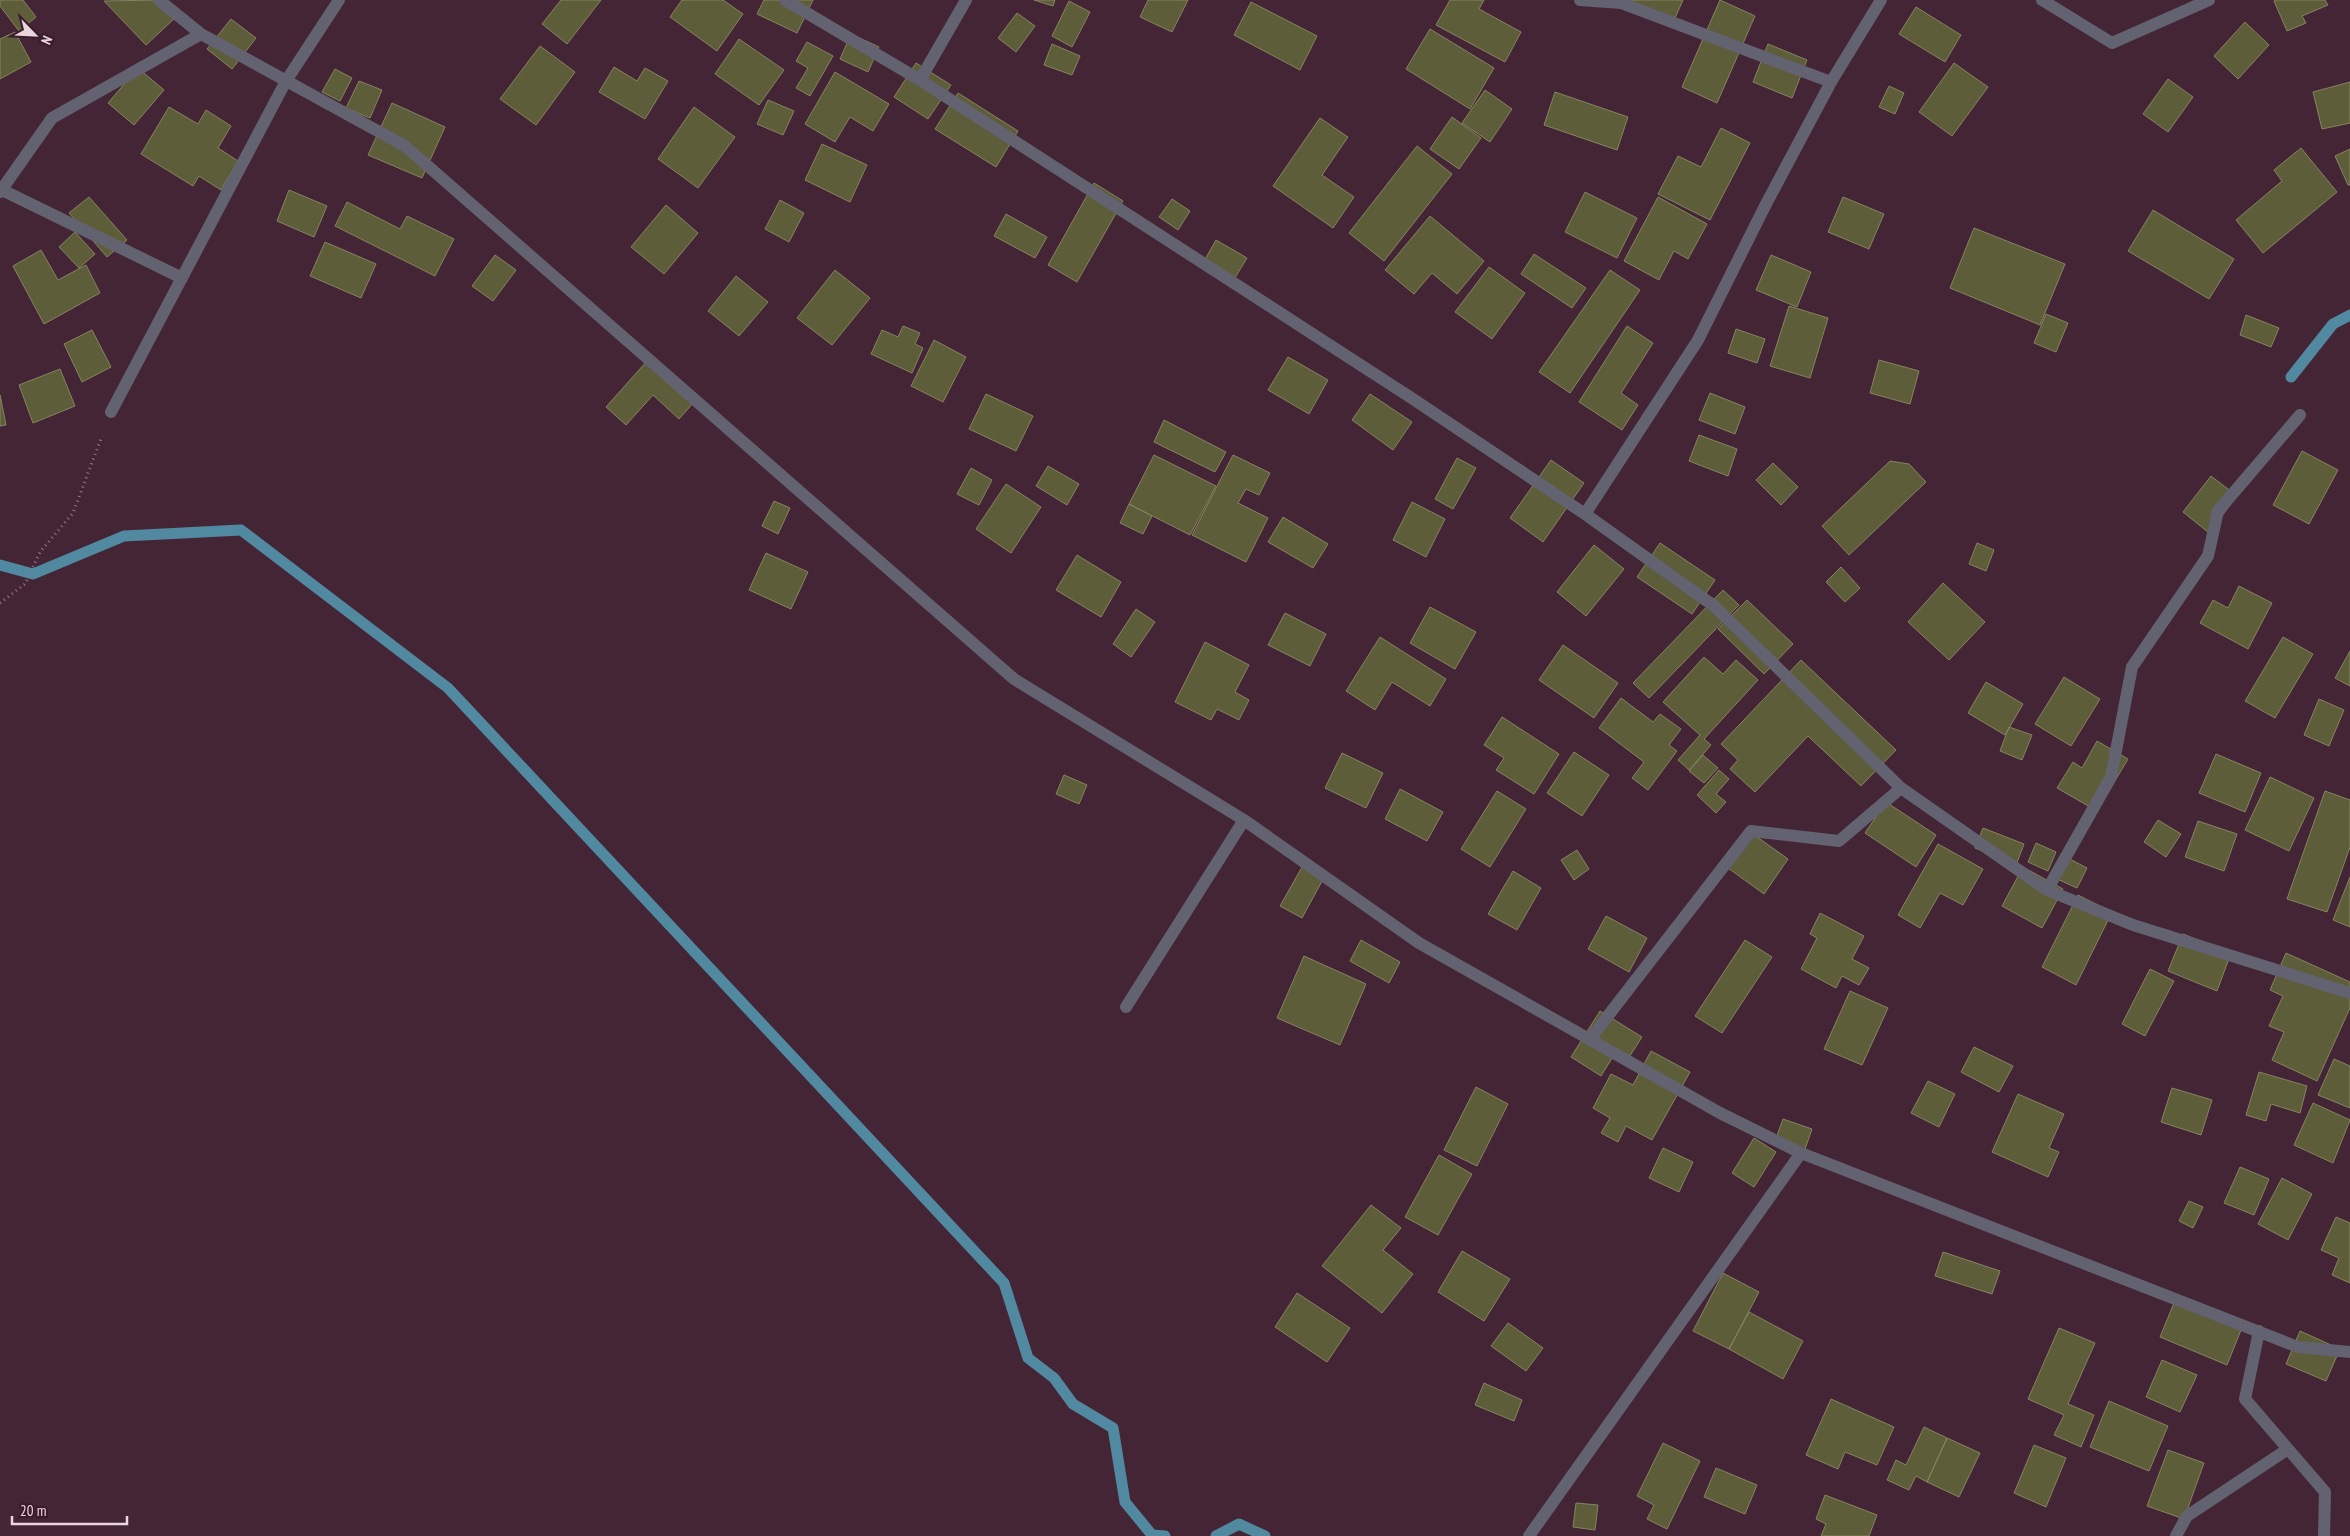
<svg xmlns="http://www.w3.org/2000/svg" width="2350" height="1536" viewBox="0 0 2350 1536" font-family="'PT Sans Narrow',sans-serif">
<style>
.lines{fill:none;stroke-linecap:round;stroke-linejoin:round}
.stream{stroke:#5089a0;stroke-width:11}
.building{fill:#5e5d3a;stroke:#85845f}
.path{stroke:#947987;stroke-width:3;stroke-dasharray:1 4;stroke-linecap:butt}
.minor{stroke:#626271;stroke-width:12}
</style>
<rect width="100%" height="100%" fill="#442536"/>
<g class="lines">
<!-- stream -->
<path class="stream" d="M2291 377 2333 324 2350 315
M0 565 33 574 124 536 241 530 448 688 1004 1283 1028 1358 1054 1378 1073 1404 1113 1428 1125 1502 1152 1535 1165 1536
M1216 1536 1239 1524 1265 1536"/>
</g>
<!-- building -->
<path class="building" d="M0 0H23L36 17 19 31 0 6Z
M159 0 176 17 146 45 104 1Z
M561 0H601L567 44 542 24Z
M682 0H723L743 14 717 51 670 17Z
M764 0H813L797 33 757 14Z
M1034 0H1055L1053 6Z
M1148 0H1188L1172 32 1140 17Z
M1450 0H1484L1479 9 1521 32 1505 62 1436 25Z
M1632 0H1683L1671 27 1628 9Z
M1720 0 1755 16 1717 103 1682 87Z
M2276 0H2325L2328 5 2302 16 2306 23 2287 31 2274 1Z
M1069 1 1090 12 1072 47 1052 36Z
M1251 2 1317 36 1300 70 1234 35Z
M1916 7 1961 35 1945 62 1899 34Z
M1017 13 1035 26 1016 52 998 38Z
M231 19 256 38 232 69 207 49Z
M2245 22 2269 45 2238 79 2214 56Z
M1430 29 1494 68 1470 109 1406 69Z
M15 32 31 62 0 79V39Z
M851 34 879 47 868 72 840 59Z
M739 39 784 70 759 105 715 74Z
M807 42 833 56 810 96 796 88 808 68 796 61Z
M1052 44 1080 56 1072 75 1044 65Z
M1768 44 1807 60 1792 98 1753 82Z
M540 46 575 72 536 125 500 99Z
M916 63 951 85 928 119 894 97Z
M1954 63 1988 87 1952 136 1919 112Z
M614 67 637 81 645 68 668 81 645 119 599 92Z
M138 68 164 90 134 125 108 103Z
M335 69 352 78 340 101 322 92Z
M835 72 889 104 873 131 850 117 835 142 805 124Z
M2168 79 2193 97 2168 132 2143 114Z
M359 81 382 90 370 118 346 108Z
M2350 82V123L2322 129 2313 92Z
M1889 86 1904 93 1895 114 1879 107Z
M1485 90 1512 109 1490 142 1462 123Z
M1555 92 1628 117 1617 150 1544 125Z
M958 93 1018 131 996 167 935 129Z
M768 100 794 111 783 135 757 124Z
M392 103 445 127 422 178 368 155Z
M169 107 198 124 206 110 231 126 218 148 238 161 221 190 199 176 193 186 141 154Z
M694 107 735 137 698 188 658 159Z
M1452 117 1481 138 1459 169 1430 149Z
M1320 118 1348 137 1322 175 1354 197 1333 228 1273 186Z
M1721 128 1750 143 1710 220 1658 194 1678 156 1701 167Z
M822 144 867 165 850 202 805 180Z
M1417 146 1452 174 1384 261 1349 233Z
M2301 148 2337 192 2263 253 2236 220 2282 181 2274 170Z
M2350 149V185H2348L2335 156Z
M1094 183 1123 201 1077 282 1048 265Z
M289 190 327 206 314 237 277 221Z
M1585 192 1637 218 1617 258 1565 232Z
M89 197 127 240 107 257 69 213Z
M1658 197 1707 224 1688 259 1674 251 1659 280 1624 261Z
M1843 197 1884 214 1869 249 1828 232Z
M1172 199 1190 211 1178 230 1159 217Z
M780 200 804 213 789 242 765 229Z
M347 202 400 229 407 216 454 239 435 276 335 226Z
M666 205 698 233 664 274 631 247Z
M2153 210 2234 259 2209 299 2128 251Z
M1006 214 1047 237 1035 258 994 236Z
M1430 216 1484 261 1457 294 1432 273 1414 294 1385 270Z
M1974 228 2065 264 2040 325 1950 288Z
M75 232 95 254 79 268 59 247Z
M1216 240 1247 258 1233 281 1203 263Z
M325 242 376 264 361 298 310 276Z
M41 250 58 280 86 265 100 293 44 324 13 266Z
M1534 254 1586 288 1572 308 1521 274Z
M495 255 516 270 493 301 472 286Z
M1771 255 1811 272 1797 307 1756 290Z
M1489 267 1525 293 1492 339 1455 312Z
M835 270 870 298 832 345 797 318Z
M1610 270 1640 290 1570 393 1539 372Z
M736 276 768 302 739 336 708 311Z
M1789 306 1828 318 1810 378 1770 366Z
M2046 314 2068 323 2056 352 2034 343Z
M2246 315 2279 328 2271 347 2240 335Z
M903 326 920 333 915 344 923 348 912 373 871 354 882 330 898 337Z
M1627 326 1653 343 1621 393 1638 405 1622 430 1579 402Z
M1736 329 1765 339 1757 363 1728 353Z
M92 330 111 367 82 382 64 344Z
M934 340 966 357 943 402 911 386Z
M1288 357 1328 380 1309 414 1268 390Z
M1879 360 1919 371 1910 404 1870 393Z
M647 361 694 402 679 419 653 395 626 425 606 407Z
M60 369 75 406 33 423 19 385Z
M1710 393 1745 407 1735 434 1699 420Z
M986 394 1033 416 1016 451 969 429Z
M1370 394 1412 422 1393 450 1352 420Z
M0 395 6 425 0 426Z
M1164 420 1226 452 1215 472 1154 442Z
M1699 435 1737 449 1728 476 1689 461Z
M2302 451 2338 470 2309 524 2273 505Z
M1154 455 1216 486 1190 535 1129 504Z
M1233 455 1270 473 1259 495 1246 489 1238 503 1268 518 1246 562 1192 535Z
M1457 458 1476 468 1453 509 1435 499Z
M1551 460 1584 483 1543 542 1510 518Z
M1890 461 1909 464 1926 482 1849 555 1822 526Z
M1773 463 1798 487 1781 505 1756 480Z
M1048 466 1079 484 1067 505 1036 486Z
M971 468 992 480 979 505 957 494Z
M2211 476 2237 496 2209 533 2183 512Z
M1006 484 1041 507 1011 553 976 529Z
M774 501 790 508 778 534 762 526Z
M1412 502 1445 519 1426 557 1393 540Z
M1129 504 1152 516 1143 534 1120 523Z
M1283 517 1328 544 1313 568 1268 542Z
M1660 543 1715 580 1692 614 1637 577Z
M1977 543 1994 550 1986 571 1969 564Z
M1594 545 1624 569 1586 616 1557 592Z
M766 553 808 572 791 609 749 590Z
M1077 555 1121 582 1101 617 1056 590Z
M1841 567 1860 588 1845 602 1826 582Z
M1943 583 1985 622 1949 660 1908 622Z
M2239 586 2272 603 2248 649 2200 623 2213 600 2228 608Z
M1723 590 1739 605 1649 698 1633 683Z
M1747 600 1793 644 1764 674 1718 629Z
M1430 607 1476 632 1455 669 1410 643Z
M1136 609 1155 622 1131 657 1113 644Z
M1285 613 1326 634 1310 666 1268 645Z
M1380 637 1446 679 1430 706 1392 682 1375 710 1346 691Z
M2283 637 2313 654 2275 718 2245 701Z
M1205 642 1249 665 1235 692 1249 700 1239 720 1217 709 1211 720 1175 702Z
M1563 645 1618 683 1594 718 1539 680Z
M2350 651V686L2335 678Z
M1704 657 1723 674 1736 660 1758 680 1704 739 1711 745 1689 770 1678 760 1700 735 1663 702Z
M1801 660 1896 750 1861 786 1808 736 1755 792 1730 769 1738 760 1721 744Z
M2064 677 2100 699 2071 746 2035 724Z
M1986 682 2023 704 2005 735 1968 713Z
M1621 698 1653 722 1660 714 1681 729 1669 745 1677 751 1648 790 1632 778 1644 762 1599 728Z
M2319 699 2344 710 2329 746 2304 735Z
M1502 717 1559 754 1534 794 1496 770 1504 758 1484 745Z
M2009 727 2032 735 2022 760 2000 751Z
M2097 741 2128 759 2097 811 2057 788 2073 762 2082 768Z
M1574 752 1609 775 1582 816 1547 793Z
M1342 753 1383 773 1366 808 1325 788Z
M2216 754 2261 773 2245 812 2199 793Z
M1703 755 1718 768 1704 783 1689 771Z
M1719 770 1729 779 1716 794 1726 802 1716 813 1697 795Z
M1064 775 1087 785 1079 804 1056 794Z
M2270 777 2314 798 2289 851 2245 830Z
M1400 789 1443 812 1427 841 1385 819Z
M1497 791 1526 809 1490 867 1461 849Z
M2325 791 2350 800V847L2327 912 2287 899Z
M1886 802 1936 835 1916 867 1865 833Z
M2158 820 2181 834 2166 857 2144 842Z
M2198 821 2237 834 2224 871 2185 857Z
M1983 828 2024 844 2016 865 1975 848Z
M1753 834 1788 859 1764 894 1728 868Z
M2036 843 2056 852 2048 871 2028 862Z
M1938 844 1983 869 1963 905 1940 893 1920 928 1898 915Z
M1577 850 1589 869 1574 880 1561 860Z
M2066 857 2087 868 2077 888 2055 878Z
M1306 860 1327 872 1302 918 1280 906Z
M2023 867 2063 889 2042 928 2002 906Z
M1513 871 1541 888 1517 930 1488 914Z
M2350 877V927L2333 920Z
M2078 895 2112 912 2076 985 2042 967Z
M1820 913 1864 936 1852 959 1869 968 1859 985 1842 976 1836 988 1801 969 1817 938 1810 934Z
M1606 916 1647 938 1629 972 1588 949Z
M2183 934 2231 953 2217 991 2168 971Z
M1361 940 1400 962 1389 983 1350 961Z
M1745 940 1772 957 1722 1033 1695 1016Z
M2286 953 2350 982V1008L2317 1081 2272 1060 2284 1032 2269 1026 2283 996 2270 990Z
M1304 956 1366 984 1340 1045 1277 1018Z
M2150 969 2174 981 2145 1036 2122 1024Z
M1850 991 1888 1008 1862 1065 1824 1049Z
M1600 1011 1642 1037 1626 1062 1614 1055 1601 1076 1571 1057Z
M1974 1047 2013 1066 1999 1092 1961 1072Z
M1651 1051 1690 1072 1652 1140 1626 1126 1618 1142 1601 1133 1610 1118 1593 1108 1611 1074 1633 1085Z
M2334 1059 2350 1066V1108L2318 1095Z
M2259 1072 2307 1086 2300 1113 2271 1104 2266 1121 2246 1115Z
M1928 1081 1955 1094 1939 1127 1911 1113Z
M1476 1087 1508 1104 1477 1166 1444 1150Z
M2172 1088 2212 1100 2201 1135 2161 1122Z
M2018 1094 2064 1114 2049 1148 2059 1152 2048 1177 1992 1152Z
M2313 1103 2350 1120 2333 1163 2294 1145Z
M1783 1119 1812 1129 1804 1152 1775 1141Z
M1754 1138 1776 1152 1754 1187 1732 1173Z
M1663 1148 1693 1162 1679 1192 1649 1178Z
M1439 1155 1472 1174 1438 1235 1405 1217Z
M2240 1167 2269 1179 2254 1215 2224 1203Z
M2282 1178 2312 1194 2288 1240 2258 1224Z
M2189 1201 2203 1207 2193 1228 2179 1221Z
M1371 1205 1401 1228 1383 1250 1413 1274 1382 1313 1322 1266Z
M2336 1217 2350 1223V1283L2332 1275 2339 1258 2321 1250Z
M1462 1251 1510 1279 1484 1321 1438 1292Z
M1943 1252 2000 1271 1992 1294 1935 1276Z
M1723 1273 1759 1292 1729 1349 1693 1331Z
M1297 1293 1350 1328 1327 1362 1275 1327Z
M2174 1303 2241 1330 2227 1365 2160 1337Z
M1749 1312 1803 1341 1783 1379 1729 1349Z
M1508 1323 1543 1348 1526 1371 1491 1346Z
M2059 1328 2095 1343 2068 1404 2094 1415 2081 1447 2054 1435 2064 1415 2028 1399Z
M2300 1331 2340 1349 2326 1381 2286 1364Z
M2162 1360 2197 1375 2180 1412 2146 1397Z
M1484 1383 1522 1400 1514 1421 1475 1405Z
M1831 1399 1894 1427 1877 1465 1845 1452 1838 1469 1806 1455Z
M2109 1401 2168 1426 2149 1471 2090 1447Z
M1924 1427 1947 1438 1927 1482 1916 1476 1909 1490 1887 1480 1896 1460 1906 1465Z
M1947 1438 1980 1453 1959 1497 1927 1482Z
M1663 1443 1700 1461 1667 1529 1647 1519 1654 1505 1637 1496Z
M2034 1445 2066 1458 2046 1507 2014 1493Z
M2168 1450 2204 1463 2184 1519 2147 1506Z
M1716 1468 1757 1485 1745 1514 1704 1497Z
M1825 1495 1877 1515 1869 1536H1821L1826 1524 1816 1519Z
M1576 1503 1598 1505 1595 1530 1573 1527Z"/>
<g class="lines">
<!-- path -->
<path class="path" d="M0 603 25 584 40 552 73 513 102 436"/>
<!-- minor -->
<path class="minor" d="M159 0 201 34 405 146 1014 679 1244 820 1419 943 1720 1113 1801 1153 2298 1347 2350 1352
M785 0 920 80 1410 397 1585 514 1714 606 1901 788 2047 890 2133 925 2350 993
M1580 0 1621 3 1831 82
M2042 0 2112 43 2209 0
M920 80 966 0
M0 189 182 278
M0 192 52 118 201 34
M111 412 286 81 339 0
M1585 514 1698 340 1765 206 1831 82 1881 0
M2047 890 2111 777 2132 667 2208 556 2218 511 2300 415
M1126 1007 1244 820
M1590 1039 1751 831 1839 841 1901 788
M2259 1331 2245 1399 2325 1492 2324 1536
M1529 1536 1801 1153
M2176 1536 2187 1516 2288 1449"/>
</g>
<!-- north arrow -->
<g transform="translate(35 35) rotate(114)" stroke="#391c2c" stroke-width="4" paint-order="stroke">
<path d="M0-4L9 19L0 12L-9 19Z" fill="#ead5df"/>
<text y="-8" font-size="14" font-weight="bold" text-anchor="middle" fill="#ead5df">N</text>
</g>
<!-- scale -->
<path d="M12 1516v8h115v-8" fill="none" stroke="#ead5df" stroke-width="2.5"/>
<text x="20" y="1516" font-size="15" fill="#ead5df" stroke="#391c2c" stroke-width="4" paint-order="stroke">20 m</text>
</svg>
